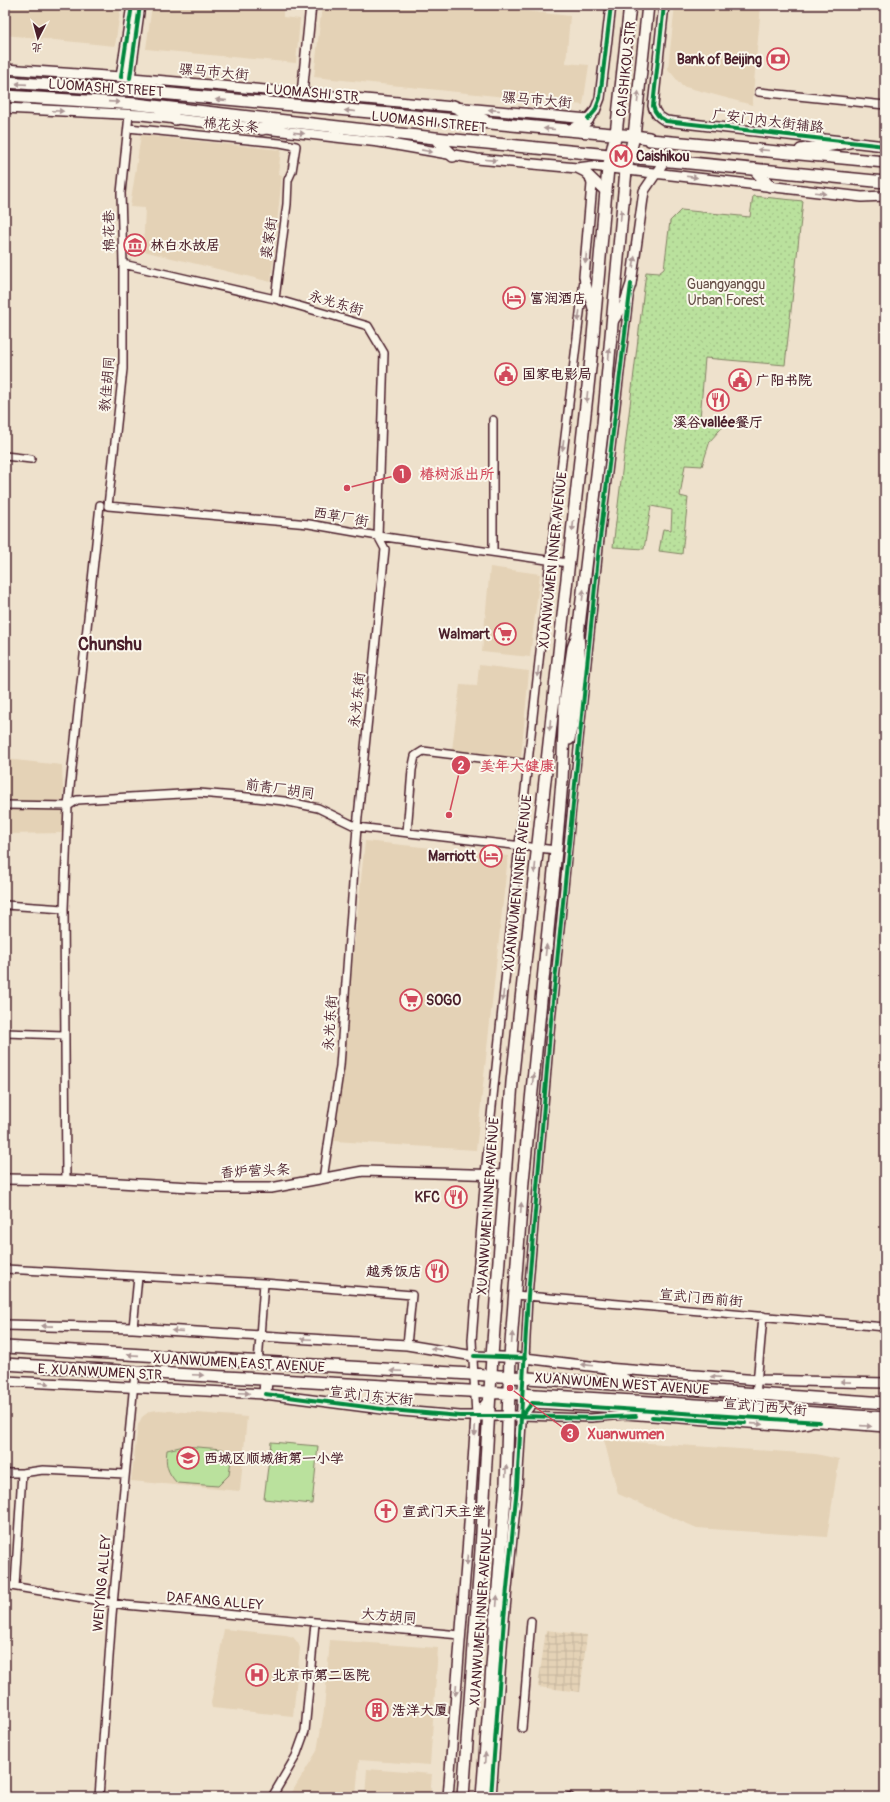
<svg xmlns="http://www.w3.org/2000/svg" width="890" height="1802" viewBox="0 0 890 1802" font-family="Pangolin,'LXGW WenKai TC',sans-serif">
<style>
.built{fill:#e4d2b6}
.industrial{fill:url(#industrial-grid)}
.grass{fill:url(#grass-dots);stroke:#828064}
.garden{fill:#bae19d;stroke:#828064}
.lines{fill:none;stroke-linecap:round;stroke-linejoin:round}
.minor-casing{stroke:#4a1f2b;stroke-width:10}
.tertiary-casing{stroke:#4a1f2b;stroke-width:12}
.primary-casing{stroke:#4a1f2b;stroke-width:14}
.minor{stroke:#fbf7ec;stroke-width:7}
.tertiary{stroke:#fbf7ec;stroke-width:9}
.primary{stroke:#fbf7ec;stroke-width:11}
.cycleway-casing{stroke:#fbf7ec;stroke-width:6}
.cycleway{stroke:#00873e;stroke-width:4}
.oneway{fill:#ab9695}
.labels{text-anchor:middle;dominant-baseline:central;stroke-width:4;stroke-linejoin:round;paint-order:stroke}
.poi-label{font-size:14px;font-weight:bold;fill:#4a1f2b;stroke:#fbf7ec;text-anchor:start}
.street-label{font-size:14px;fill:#4a1f2b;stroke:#fbf7ec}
.park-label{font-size:14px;fill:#665048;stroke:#fbf7ec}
.district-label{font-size:18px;font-weight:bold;fill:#4a1f2b;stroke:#fbf7ec}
.leader{fill:none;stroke:#d1495b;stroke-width:1.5}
.callout-dot{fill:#d1495b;stroke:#fbf7ec;stroke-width:1.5}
.mark-label{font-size:12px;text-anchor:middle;font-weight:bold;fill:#fff}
.callout-label{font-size:15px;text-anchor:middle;font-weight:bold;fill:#d1495b;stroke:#fbf7ec;stroke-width:4;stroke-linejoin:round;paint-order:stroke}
</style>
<defs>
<pattern id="industrial-grid" width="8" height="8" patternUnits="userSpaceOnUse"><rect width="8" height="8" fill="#e4d2b6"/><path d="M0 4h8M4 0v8" fill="none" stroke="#c5b49d"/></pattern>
<pattern id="grass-dots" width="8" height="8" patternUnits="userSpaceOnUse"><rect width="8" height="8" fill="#bae19d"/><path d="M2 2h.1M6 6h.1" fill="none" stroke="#a1c187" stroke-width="1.8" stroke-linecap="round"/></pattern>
</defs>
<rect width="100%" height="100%" fill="#eee1cc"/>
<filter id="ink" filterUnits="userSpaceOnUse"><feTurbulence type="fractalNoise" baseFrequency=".025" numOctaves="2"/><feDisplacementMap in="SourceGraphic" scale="8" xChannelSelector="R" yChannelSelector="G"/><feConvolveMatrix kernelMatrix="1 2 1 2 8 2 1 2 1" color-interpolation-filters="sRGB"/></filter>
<g filter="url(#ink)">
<!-- built -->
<path class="built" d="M5 5H121L115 46 5 35Z
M152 5H283V17L300 19 296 63 146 49Z
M322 5H509V9L570 16 566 63 589 65 583 105 314 77Z
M675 5H761L752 105 682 86 668 69Z
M141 135 281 150 278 174 282 175 271 282 143 251 145 208 130 207Z
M490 567 540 574 530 657 482 652Z
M479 665 529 671 521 758 452 750 460 685 477 686Z
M5 759 62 765 64 815 62 833 5 834Z
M365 841 508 856 476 1150 334 1141Z
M159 1410 247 1417 240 1491 131 1481 138 1425 142 1417 150 1411Z
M604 1440 816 1454 839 1459 827 1537 697 1528 618 1494Z
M224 1629 286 1635 293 1637 298 1643 300 1648 293 1716 212 1708 211 1703Z
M330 1640 438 1648 430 1765 359 1760 356 1797H289L317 1751 324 1710Z
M367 1769 432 1774 430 1797H365Z"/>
<!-- industrial -->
<path class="industrial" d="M546 1630 587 1635 580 1692 538 1687Z"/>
<!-- grass -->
<path class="grass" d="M753 196 803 201 785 365 705 358 700 419 727 422 710 441 702 466 685 465 680 496 688 498 682 554 659 551 663 529 671 530 672 510 651 506 644 549 613 547 646 272 659 273 664 269 670 221 681 210 750 217Z"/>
<!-- garden -->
<path class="garden" d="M271 1442 318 1446 312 1504 264 1499Z
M184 1446 223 1449 231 1459 229 1475 218 1486 177 1483C167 1472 165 1464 167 1450Z"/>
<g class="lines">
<!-- minor casing -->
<g class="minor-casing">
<path id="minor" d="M759 92 885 105
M129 115 121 193 123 264 275 299 368 326 384 353 378 536 385 549 357 827 340 1066 323 1179
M128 128 280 143 296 146 292 171 288 180 287 204 275 299
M123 264V369L108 506 309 524 378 536 568 563
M493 420V552
M5 456 31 459
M5 805 68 806 77 800 199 793 247 797 284 801 318 808 357 827 556 850
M407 832 412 770 415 756 423 751 545 766
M5 905 64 909 66 1180
M64 909 68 806 100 505
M5 1033 64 1035
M5 1269 264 1283 412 1295 407 1345
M515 1295 885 1327
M133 1328 138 1277
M525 1358 528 1296 551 1021 571 816 599 547 629 297
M258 1363 264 1283
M756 1395 763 1316
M476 1416 472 1340 485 1174 519 845 550 560 584 280
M522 1416 591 1418 625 1415 791 1427 809 1424
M5 1473H22L43 1470 125 1474
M5 1585 125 1605 460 1635
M15 1586 22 1473
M522 1728 531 1621
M99 1797 112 1615 135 1372
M272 1797 296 1756 305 1731 315 1623
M569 1797H570"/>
</g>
<!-- tertiary casing -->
<g class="tertiary-casing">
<path id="tertiary" d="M664 5 653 106C655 114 659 117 666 121L885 146
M5 69 121 77 588 119 595 111 600 98 611 5
M121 77 132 5
M130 78 140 5
M302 94 311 5
M5 108 141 115 379 142 477 159 577 168 585 172 606 192
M577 168 593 166 862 197 885 196
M590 177 592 184 584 277 594 312
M612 323 624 305 631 284 644 191 665 160
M5 1179 66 1180 208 1188H271L363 1171 505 1175
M5 1325 133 1328 407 1345 474 1356 525 1358 606 1368 758 1380 885 1383
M5 1381 265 1394 390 1410 460 1416H522L532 1403
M532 1403 706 1413 885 1427
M448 1797 468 1539 476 1416 491 1397
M491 1797 504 1619 517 1487 525 1358"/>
</g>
<!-- primary casing -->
<g class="primary-casing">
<path id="primary" d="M5 82 127 90 634 136 649 138 650 140 885 162
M5 96 136 104 435 138 885 182
M453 106 484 120
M159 108 175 119
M262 129 282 122
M571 130 582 125 588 119
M435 138 453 156
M801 150 849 142
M754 169 770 186
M569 739C575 704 581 670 578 634L603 424 626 170 634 136 648 5
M5 1347 471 1374 885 1403
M5 1364C298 1382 592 1396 885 1418
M606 1368 631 1384
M265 1394 266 1379
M463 1797 481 1550 492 1356 512 1082 591 359 608 168 616 134 630 5
M482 1797 506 1484 510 1357 523 1181 556 850 562 781 565 702 573 648 578 634"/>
</g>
<!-- minor -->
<use href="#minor" class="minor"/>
<!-- tertiary -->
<use href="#tertiary" class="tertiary"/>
<!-- primary -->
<use href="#primary" class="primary"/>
<!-- cycleway casing -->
<g class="cycleway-casing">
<path id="cycleway" d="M664 5 653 106C655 114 659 117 666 121L885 146
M121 77 132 5
M130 78 140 5
M588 119 595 111 600 98 611 5
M474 1356 525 1358
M265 1394 390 1410 460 1416H522L532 1403 819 1422
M522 1416 591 1418 636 1416
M652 1417 745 1423
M491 1797 504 1619 517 1487 528 1296 551 1021 599 547 631 284"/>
</g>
<!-- cycleway -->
<use href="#cycleway" class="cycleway"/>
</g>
<!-- one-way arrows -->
<defs><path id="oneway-solid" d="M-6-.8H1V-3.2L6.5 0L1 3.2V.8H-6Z"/></defs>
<g class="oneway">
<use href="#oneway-solid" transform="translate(21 84) rotate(-176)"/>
<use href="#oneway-solid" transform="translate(638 97) rotate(-84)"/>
<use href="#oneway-solid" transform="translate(221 100) rotate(-175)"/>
<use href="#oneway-solid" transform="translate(114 102) rotate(4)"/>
<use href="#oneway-solid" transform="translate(494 110) rotate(-175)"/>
<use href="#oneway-solid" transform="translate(58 111) rotate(3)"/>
<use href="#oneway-solid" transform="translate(350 111) rotate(-175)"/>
<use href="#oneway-solid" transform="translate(549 129) rotate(-175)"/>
<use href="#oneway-solid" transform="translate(299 133) rotate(6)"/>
<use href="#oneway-solid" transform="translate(763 150) rotate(-175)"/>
<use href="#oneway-solid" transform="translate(427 151) rotate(11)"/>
<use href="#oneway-solid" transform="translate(491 160) rotate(5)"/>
<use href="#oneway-solid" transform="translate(692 177) rotate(7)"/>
<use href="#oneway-solid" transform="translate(821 193) rotate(7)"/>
<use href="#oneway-solid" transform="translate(621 215) rotate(-85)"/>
<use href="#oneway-solid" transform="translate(586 258) rotate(95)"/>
<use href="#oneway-solid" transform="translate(634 262) rotate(-82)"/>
<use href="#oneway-solid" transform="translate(579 316) rotate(97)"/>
<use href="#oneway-solid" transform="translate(609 354) rotate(-85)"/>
<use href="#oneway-solid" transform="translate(587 397) rotate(96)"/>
<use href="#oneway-solid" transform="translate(563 445) rotate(97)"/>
<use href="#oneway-solid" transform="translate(573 526) rotate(96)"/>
<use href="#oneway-solid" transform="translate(583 595) rotate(-83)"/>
<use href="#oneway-solid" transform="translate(538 672) rotate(96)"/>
<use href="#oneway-solid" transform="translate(550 725) rotate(96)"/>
<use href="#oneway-solid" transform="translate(535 868) rotate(96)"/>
<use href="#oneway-solid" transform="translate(546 950) rotate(-84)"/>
<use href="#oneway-solid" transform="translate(503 996) rotate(96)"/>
<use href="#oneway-solid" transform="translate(533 1079) rotate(-84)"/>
<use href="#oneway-solid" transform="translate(521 1208) rotate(-86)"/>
<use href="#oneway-solid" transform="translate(47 1326) rotate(-179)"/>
<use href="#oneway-solid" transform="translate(177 1331) rotate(-176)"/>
<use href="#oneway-solid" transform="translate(512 1338) rotate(-86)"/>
<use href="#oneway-solid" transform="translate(306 1339) rotate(-177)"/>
<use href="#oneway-solid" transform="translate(436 1349) rotate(-171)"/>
<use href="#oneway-solid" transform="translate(133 1355) rotate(-176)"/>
<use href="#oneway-solid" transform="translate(587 1365) rotate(-173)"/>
<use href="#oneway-solid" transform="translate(396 1371) rotate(-177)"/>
<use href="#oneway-solid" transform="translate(198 1375) rotate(3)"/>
<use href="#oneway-solid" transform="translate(716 1377) rotate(-175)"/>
<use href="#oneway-solid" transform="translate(846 1382) rotate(-179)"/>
<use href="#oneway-solid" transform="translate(44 1383) rotate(4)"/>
<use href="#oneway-solid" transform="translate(244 1393) rotate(2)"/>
<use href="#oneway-solid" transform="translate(757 1424) rotate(4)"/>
<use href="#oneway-solid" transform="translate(866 1426) rotate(4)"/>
<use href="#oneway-solid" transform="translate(475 1431) rotate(93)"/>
<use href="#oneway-solid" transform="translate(506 1471) rotate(-87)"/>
<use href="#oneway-solid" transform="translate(467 1560) rotate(95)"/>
<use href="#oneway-solid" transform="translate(497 1601) rotate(-86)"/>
<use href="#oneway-solid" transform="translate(456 1690) rotate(94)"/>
<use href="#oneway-solid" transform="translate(485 1758) rotate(-86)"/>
</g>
</g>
<!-- icons -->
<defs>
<g id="bank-ring" transform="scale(1.15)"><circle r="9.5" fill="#fbf7ec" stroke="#d1495b" stroke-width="1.5"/><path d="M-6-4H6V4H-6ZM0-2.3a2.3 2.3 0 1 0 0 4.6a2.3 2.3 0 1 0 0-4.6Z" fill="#d1495b"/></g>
<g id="metro-ring" transform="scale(1.15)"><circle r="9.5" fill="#fbf7ec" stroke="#d1495b" stroke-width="1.5"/><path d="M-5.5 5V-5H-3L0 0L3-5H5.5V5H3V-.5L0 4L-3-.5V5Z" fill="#d1495b"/></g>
<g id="museum-ring" transform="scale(1.15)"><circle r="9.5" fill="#fbf7ec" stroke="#d1495b" stroke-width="1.5"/><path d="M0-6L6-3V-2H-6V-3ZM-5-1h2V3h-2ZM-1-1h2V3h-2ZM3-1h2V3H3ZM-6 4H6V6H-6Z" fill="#d1495b"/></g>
<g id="hotel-ring" transform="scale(1.15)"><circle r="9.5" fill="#fbf7ec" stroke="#d1495b" stroke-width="1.5"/><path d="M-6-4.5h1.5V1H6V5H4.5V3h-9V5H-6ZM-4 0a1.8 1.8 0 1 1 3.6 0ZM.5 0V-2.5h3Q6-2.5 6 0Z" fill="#d1495b"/></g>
<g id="civic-ring" transform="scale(1.15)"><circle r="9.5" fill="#fbf7ec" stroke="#d1495b" stroke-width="1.5"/><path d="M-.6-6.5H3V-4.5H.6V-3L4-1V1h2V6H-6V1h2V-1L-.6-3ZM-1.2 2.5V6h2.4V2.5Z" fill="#d1495b"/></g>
<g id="restaurant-ring" transform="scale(1.15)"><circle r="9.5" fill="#fbf7ec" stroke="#d1495b" stroke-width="1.5"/><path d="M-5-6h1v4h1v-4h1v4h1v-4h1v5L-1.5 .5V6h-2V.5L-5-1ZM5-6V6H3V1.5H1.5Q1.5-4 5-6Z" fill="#d1495b"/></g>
<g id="supermarket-ring" transform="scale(1.15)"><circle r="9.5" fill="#fbf7ec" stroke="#d1495b" stroke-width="1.5"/><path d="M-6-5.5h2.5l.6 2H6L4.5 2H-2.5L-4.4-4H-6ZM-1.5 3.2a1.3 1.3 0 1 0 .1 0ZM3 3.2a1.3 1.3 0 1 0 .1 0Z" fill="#d1495b"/></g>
<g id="school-ring" transform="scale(1.15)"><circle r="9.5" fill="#fbf7ec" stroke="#d1495b" stroke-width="1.5"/><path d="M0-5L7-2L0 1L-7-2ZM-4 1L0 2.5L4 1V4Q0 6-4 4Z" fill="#d1495b"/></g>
<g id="church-ring" transform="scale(1.15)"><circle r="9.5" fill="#fbf7ec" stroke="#d1495b" stroke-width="1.5"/><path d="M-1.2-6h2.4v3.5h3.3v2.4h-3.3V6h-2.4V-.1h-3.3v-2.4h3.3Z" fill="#d1495b"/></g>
<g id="hospital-ring" transform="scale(1.15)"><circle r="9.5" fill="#fbf7ec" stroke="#d1495b" stroke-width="1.5"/><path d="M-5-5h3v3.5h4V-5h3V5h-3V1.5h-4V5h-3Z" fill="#d1495b"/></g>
<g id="building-ring" transform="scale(1.15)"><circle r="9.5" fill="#fbf7ec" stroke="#d1495b" stroke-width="1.5"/><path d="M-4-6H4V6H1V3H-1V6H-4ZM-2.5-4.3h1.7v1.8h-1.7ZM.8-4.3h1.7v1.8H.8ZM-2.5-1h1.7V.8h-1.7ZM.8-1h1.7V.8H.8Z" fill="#d1495b"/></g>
</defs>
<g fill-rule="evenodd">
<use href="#bank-ring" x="778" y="59"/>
<use href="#metro-ring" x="621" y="156"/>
<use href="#museum-ring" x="135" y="245"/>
<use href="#hotel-ring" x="514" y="298"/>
<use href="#civic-ring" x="506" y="374"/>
<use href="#civic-ring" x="740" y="380"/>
<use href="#restaurant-ring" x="718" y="400"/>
<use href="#supermarket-ring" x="505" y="634"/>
<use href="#hotel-ring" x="491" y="856"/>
<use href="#supermarket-ring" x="411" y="1000"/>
<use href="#restaurant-ring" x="456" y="1197"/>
<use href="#restaurant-ring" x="437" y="1271"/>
<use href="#school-ring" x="188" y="1458"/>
<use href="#church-ring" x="386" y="1511"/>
<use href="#hospital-ring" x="257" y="1675"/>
<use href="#building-ring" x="377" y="1710"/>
</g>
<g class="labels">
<!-- poi labels -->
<g class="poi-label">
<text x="762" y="59" text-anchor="end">Bank of Beijing</text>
<text x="636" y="156">Caishikou</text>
<text x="150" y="245">林白水故居</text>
<text x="530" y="298">富润酒店</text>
<text x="522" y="374">国家电影局</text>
<text x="756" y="380">广阳书院</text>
<text x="718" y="422" text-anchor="middle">溪谷vallée餐厅</text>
<text x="490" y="634" text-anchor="end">Walmart</text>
<text x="476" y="856" text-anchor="end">Marriott</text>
<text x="426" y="1000">SOGO</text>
<text x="440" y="1197" text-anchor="end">KFC</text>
<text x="422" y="1271" text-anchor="end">越秀饭店</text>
<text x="204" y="1458">西城区顺城街第一小学</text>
<text x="402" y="1511">宣武门天主堂</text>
<text x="272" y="1675">北京市第二医院</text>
<text x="392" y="1710">浩洋大厦</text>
</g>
<!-- street labels -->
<g class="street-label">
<text transform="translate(626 69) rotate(-84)">CAISHIKOU STR</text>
<text transform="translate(214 72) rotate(5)">骡马市大街</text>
<text transform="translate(106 88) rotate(4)">LUOMASHI STREET</text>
<text transform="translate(312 93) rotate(5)">LUOMASHI STR</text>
<text transform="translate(537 100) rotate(5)">骡马市大街</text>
<text transform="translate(768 121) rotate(7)">广安门内大街辅路</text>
<text transform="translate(429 122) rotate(6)">LUOMASHI STREET</text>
<text transform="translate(231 125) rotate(5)">棉花头条</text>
<text transform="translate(109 231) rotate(-91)">棉花巷</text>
<text transform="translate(269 238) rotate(-82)">裘家街</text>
<text transform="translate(336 303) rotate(16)">永光东街</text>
<text transform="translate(107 384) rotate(-85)">教佳胡同</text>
<text transform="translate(341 517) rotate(10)">西草厂街</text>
<text transform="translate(553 560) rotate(-84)">XUANWUMEN INNER AVENUE</text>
<text transform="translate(357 700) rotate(-84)">永光东街</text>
<text transform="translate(280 789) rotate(8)">前青厂胡同</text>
<text transform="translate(518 883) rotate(-84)">XUANWUMEN INNER AVENUE</text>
<text transform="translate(330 1023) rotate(-86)">永光东街</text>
<text transform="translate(255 1171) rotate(-3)">香炉营头条</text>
<text transform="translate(488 1206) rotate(-86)">XUANWUMEN INNER AVENUE</text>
<text transform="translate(701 1298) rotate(5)">宣武门西前街</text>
<text transform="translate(239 1363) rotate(3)">XUANWUMEN EAST AVENUE</text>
<text transform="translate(100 1372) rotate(3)">E. XUANWUMEN STR</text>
<text transform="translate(622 1384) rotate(4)">XUANWUMEN WEST AVENUE</text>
<text transform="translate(371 1396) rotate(6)">宣武门东大街</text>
<text transform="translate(765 1407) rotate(5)">宣武门西大街</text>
<text transform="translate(102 1583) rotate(-85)">WEIYING ALLEY</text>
<text transform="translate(215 1601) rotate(5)">DAFANG ALLEY</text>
<text transform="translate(389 1616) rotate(5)">大方胡同</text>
<text transform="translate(481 1617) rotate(-86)">XUANWUMEN INNER AVENUE</text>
</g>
<!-- park labels -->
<g class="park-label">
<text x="726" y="284">Guangyanggu<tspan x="726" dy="16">Urban Forest</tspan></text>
</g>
<!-- district labels -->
<g class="district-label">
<text x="110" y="644">Chunshu</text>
</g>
</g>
<!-- callouts -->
<path class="leader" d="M347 488L402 474M449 815L461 765M510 1388L570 1433"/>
<g class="callout-dot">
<circle cx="347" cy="488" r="4"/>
<circle cx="449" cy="815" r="4"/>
<circle cx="510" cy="1388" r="4"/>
<circle cx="402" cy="474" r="10"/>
<circle cx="461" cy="765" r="10"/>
<circle cx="570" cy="1433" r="10"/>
</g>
<g class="mark-label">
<text x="402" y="478">1</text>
<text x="461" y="770">2</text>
<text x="570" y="1438">3</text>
</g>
<g class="callout-label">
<text x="457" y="479">椿树派出所</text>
<text x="517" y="771">美年大健康</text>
<text x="626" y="1439">Xuanwumen</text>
</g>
<!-- margin -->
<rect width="890" height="1802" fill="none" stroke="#fbf7ec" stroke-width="20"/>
<rect x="10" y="10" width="870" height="1782" fill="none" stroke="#4a1f2b" stroke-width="1.5" filter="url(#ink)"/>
<!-- north arrow -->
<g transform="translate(38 38) rotate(186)" stroke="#fbf7ec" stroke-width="3" paint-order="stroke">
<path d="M0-3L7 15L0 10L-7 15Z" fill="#4a1f2b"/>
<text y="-6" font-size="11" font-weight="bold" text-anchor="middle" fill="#4a1f2b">北</text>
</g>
</svg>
